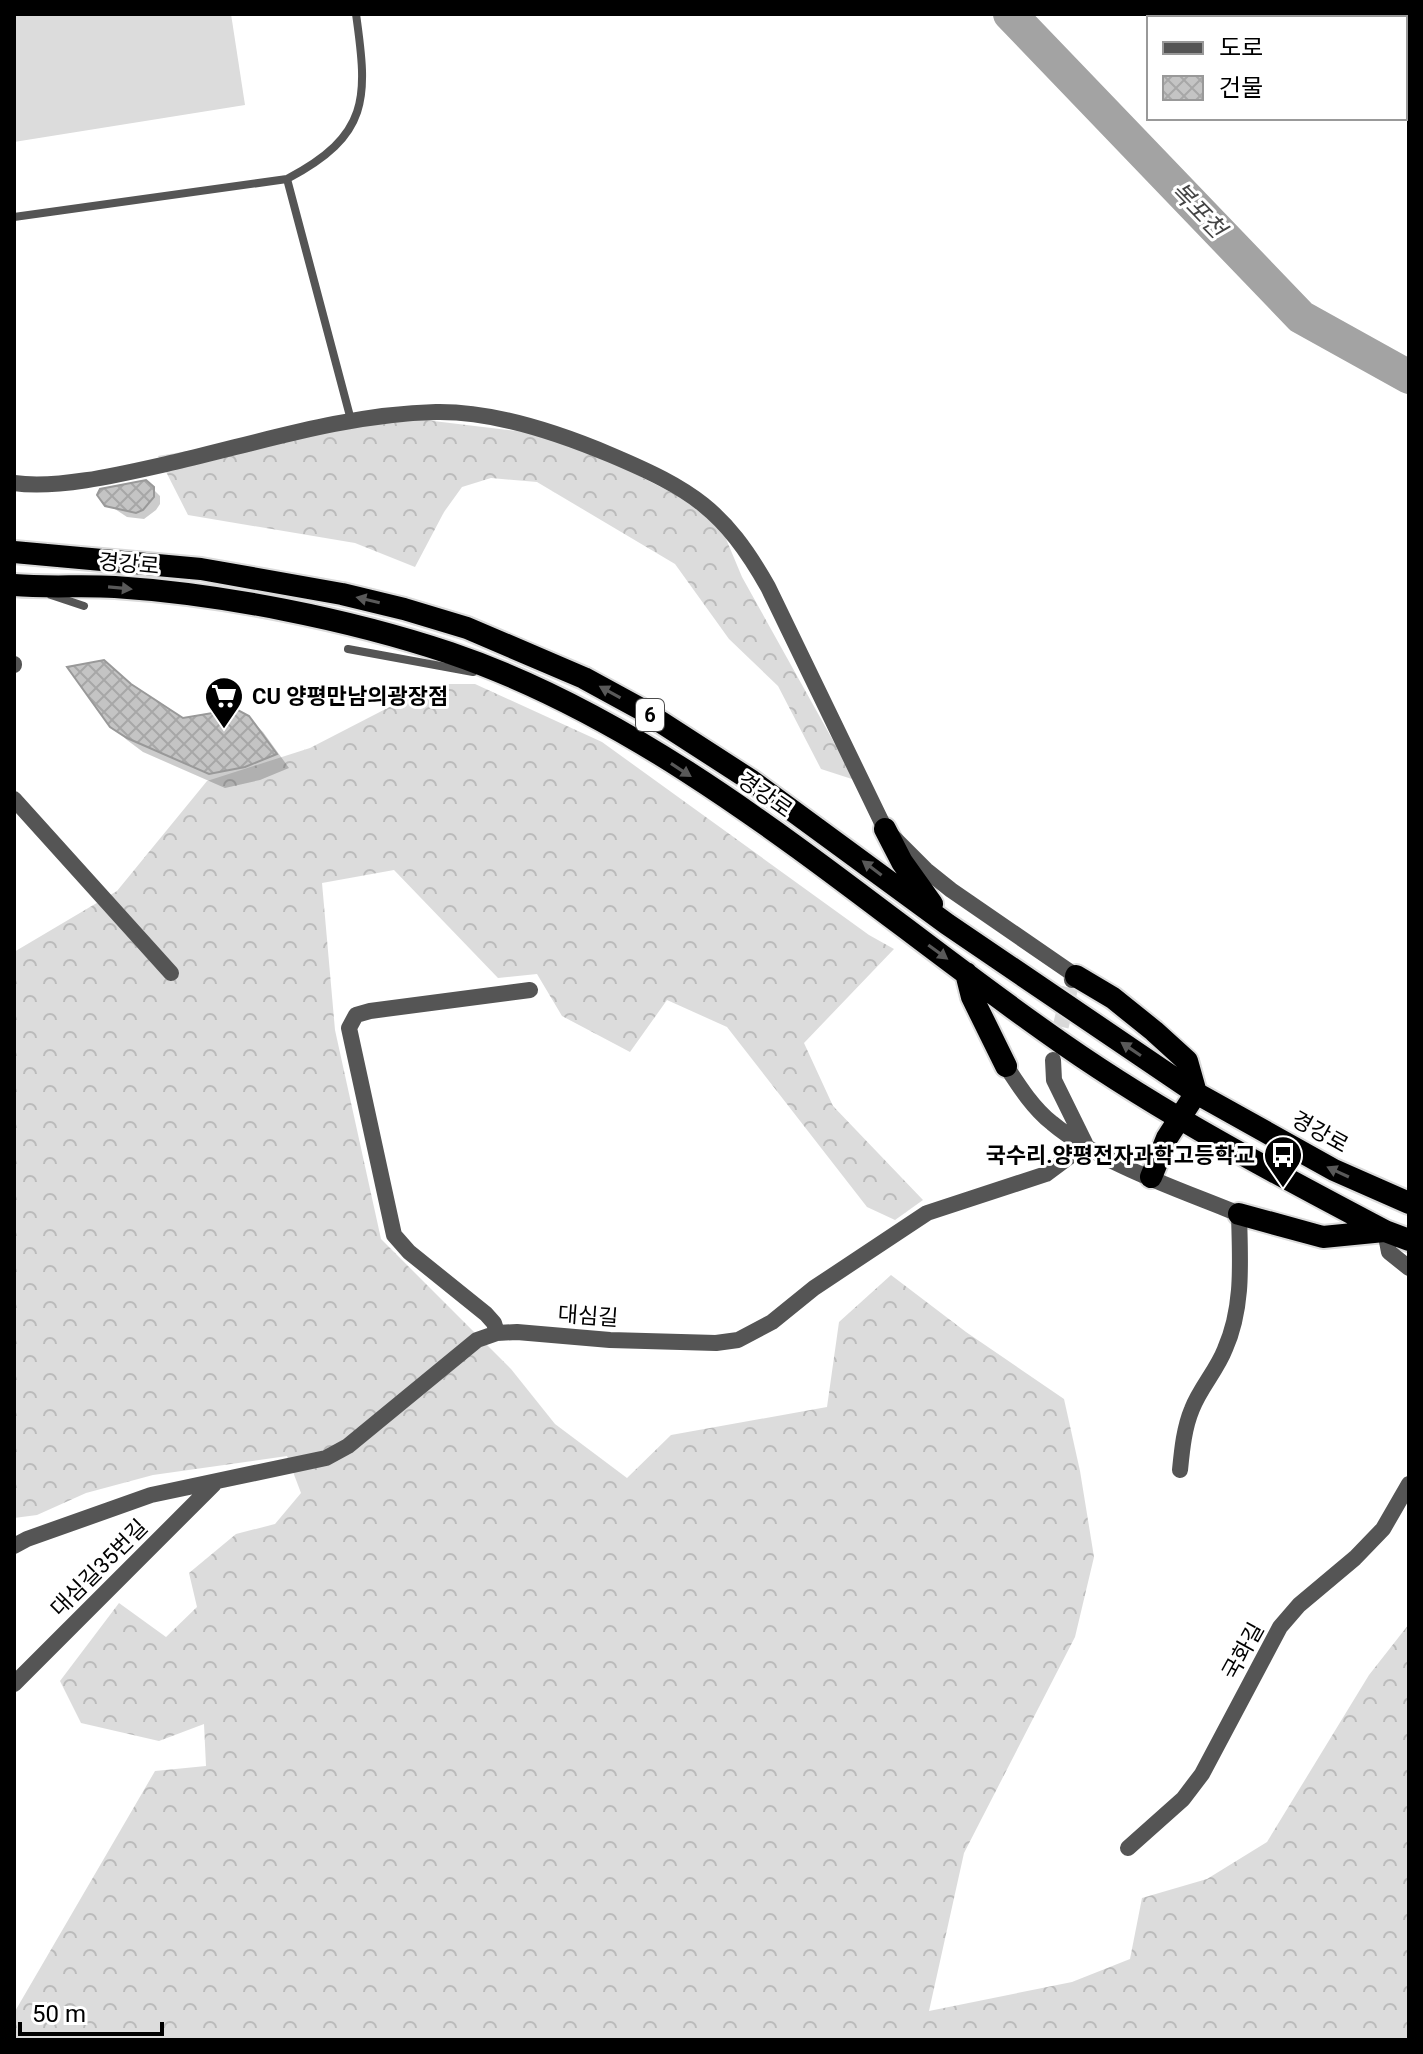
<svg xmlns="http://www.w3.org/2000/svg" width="1423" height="2054" viewBox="0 0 1423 2054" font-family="Roboto,'Noto Sans KR',sans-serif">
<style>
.grass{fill:#dcdcdc}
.forest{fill:url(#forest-crowns)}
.shadow{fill:#0003}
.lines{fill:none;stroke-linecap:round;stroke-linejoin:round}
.river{stroke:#a3a3a3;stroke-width:34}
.building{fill:url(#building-cross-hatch);stroke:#999;stroke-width:2}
.minor-tunnel{stroke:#d9d9d9;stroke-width:16;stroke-dasharray:16 8;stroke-linecap:butt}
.trunk-casing{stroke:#dbdbdb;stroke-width:26}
.service{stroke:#555;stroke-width:8}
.minor{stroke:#555;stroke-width:16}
.trunk{stroke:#000;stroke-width:22}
.oneway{fill:#595959}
.labels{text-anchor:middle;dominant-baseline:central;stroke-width:6;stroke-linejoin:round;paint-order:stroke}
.shield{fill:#fff;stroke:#4c4c4c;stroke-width:2}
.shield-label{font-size:20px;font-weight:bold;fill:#000}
.street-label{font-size:22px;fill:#000;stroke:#fff}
.poi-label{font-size:22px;font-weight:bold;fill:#000;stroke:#fff;text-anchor:start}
.water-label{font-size:24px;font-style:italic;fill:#444;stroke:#fff}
</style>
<defs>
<pattern id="forest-crowns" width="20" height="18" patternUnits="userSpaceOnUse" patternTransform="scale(2)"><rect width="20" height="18" fill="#dcdcdc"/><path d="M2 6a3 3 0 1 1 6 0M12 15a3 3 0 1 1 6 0" fill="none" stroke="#bbb"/></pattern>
<pattern id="building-cross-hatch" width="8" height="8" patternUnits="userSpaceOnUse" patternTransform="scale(2)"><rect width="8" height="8" fill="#c4c4c4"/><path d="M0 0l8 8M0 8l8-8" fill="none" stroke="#a7a7a7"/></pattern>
</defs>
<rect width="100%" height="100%" fill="#fff"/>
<!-- grass -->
<path class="grass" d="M14 14H231L245 105 14 142Z"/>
<!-- forest -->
<path class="forest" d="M425 420 525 432 588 450 704 509 724 534 742 577 855 780 821 769 778 686 729 639 675 564 537 482 491 478 462 487 444 512 415 567 355 543 188 515 158 456 329 427Z
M434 684H475L602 742 869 935 894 949 804 1043 833 1106 923 1200 895 1220 867 1207 727 1027 667 1000 630 1052 562 1016 537 974 498 978 394 870 322 883 335 1030 381 1239 511 1369 555 1424 627 1478 671 1435 827 1407 839 1322 891 1275 966 1332 1064 1399 1080 1471 1094 1557 1075 1637 964 1853 929 2011 1072 1982 1130 1959 1142 1898 1207 1879 1267 1842 1369 1675 1409 1624V2040H14V2013L155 1771 206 1766 204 1724 159 1741 81 1723 60 1681 119 1603 166 1637 197 1607 189 1573 236 1534 275 1524 301 1493 287 1456 153 1475 86 1493 37 1515 14 1518V952L117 891 207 781 310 748Z"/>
<!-- shadow -->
<path class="shadow" d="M146 482 160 496V504L156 510 144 519 127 517 103 501Z
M129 685 182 720 248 717 263 732 289 768 260 780 225 788 143 752 127 740 112 725Z"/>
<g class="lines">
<!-- river -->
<path class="river" d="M1010 14 1301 317 1409 377"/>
</g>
<!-- building -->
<path class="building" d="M146 480 154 487V497L143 510 136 513 105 506 97 495 100 489Z
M104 660 131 684 183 718 236 709 249 716 277 754 245 767 209 774 127 738 110 727 67 667Z"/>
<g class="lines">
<!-- minor-tunnel -->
<path class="minor-tunnel" d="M1055 1050 1072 980"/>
<!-- trunk casing -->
<g class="trunk-casing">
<path id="trunk" d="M14 552 201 569 342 594 404 609 467 628 584 678 639 708 752 781 947 924 1196 1093 1334 1170 1409 1203
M14 585C48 588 81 585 115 587 222 594 348 619 450 653 677 730 868 909 1063 1044 1165 1115 1275 1173 1385 1231L1409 1240
M885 829 902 862 932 904
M966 973 972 997 1006 1066
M1076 976 1113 998 1154 1031 1187 1061 1196 1093 1167 1138 1151 1177
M1239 1214 1323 1237 1384 1231"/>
</g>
<!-- service -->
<path class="service" d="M287 179C370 135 368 99 356 14
M14 217 287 179 351 420
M51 595 84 606
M348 649 473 672"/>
<!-- minor -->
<path class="minor" d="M14 483C59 490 130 472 175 462 261 442 347 414 436 412 493 411 559 433 611 455 691 489 724 509 768 587L885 829 926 870 951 890 1076 976 1072 980
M14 664V665
M14 799 171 973
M1053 1060 1054 1080 1085 1143
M1006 1066C1019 1086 1033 1108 1052 1123 1101 1164 1181 1190 1239 1214 1240 1260 1244 1306 1225 1349 1217 1370 1200 1388 1192 1409 1184 1428 1182 1450 1180 1470
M1385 1231 1389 1252 1409 1268
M497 1333 494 1323 486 1314 409 1252 394 1235 349 1028 356 1015 370 1011 530 990
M14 1546 27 1539 151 1495 326 1458 348 1446 477 1340 497 1333 517 1332 610 1340 716 1343 738 1340 772 1322 814 1288 927 1213 1046 1174 1085 1145
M14 1684 214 1484
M1128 1848 1183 1799 1202 1774 1280 1627 1299 1605 1355 1558 1383 1529 1409 1484"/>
<!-- trunk -->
<use href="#trunk" class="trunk"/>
</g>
<!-- one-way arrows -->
<defs><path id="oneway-solid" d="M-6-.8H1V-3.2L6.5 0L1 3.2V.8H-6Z" transform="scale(2)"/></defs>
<g class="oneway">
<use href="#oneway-solid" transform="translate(120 588) rotate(5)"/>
<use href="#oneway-solid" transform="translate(368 600) rotate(-167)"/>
<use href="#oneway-solid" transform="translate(610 692) rotate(-151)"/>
<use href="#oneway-solid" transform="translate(681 770) rotate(33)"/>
<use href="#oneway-solid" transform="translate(872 868) rotate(-143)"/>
<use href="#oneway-solid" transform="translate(938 952) rotate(36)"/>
<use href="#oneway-solid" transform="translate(1131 1049) rotate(-146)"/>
<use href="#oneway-solid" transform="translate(1338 1172) rotate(-155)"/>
</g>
<!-- icons -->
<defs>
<g id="supermarket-pin" transform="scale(2)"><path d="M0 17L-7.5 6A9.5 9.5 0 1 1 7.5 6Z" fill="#000" stroke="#fff"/><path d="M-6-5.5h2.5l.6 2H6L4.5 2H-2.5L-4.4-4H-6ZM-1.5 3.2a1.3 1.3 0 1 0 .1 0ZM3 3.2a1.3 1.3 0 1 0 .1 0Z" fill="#fff"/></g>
<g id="bus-pin" transform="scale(2)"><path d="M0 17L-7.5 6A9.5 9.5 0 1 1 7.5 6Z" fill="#000" stroke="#fff"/><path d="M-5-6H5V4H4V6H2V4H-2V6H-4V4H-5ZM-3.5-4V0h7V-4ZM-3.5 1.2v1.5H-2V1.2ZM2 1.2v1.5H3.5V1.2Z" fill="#fff"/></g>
</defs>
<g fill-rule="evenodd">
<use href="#supermarket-pin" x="224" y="696"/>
<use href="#bus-pin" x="1283" y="1155"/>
</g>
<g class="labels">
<!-- shield labels -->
<rect class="shield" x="636" y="699" width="28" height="32" rx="6"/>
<g class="shield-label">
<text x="650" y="715">6</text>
</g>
<!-- street labels -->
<g class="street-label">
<text transform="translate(129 564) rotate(5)">경강로</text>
<text transform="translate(765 795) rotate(35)">경강로</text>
<text transform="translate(1320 1132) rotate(29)">경강로</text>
<text transform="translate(588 1316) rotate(4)">대심길</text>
<text transform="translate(99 1568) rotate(-45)">대심길35번길</text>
<text transform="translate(1243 1651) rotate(-61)">국화길</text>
</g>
<!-- poi labels -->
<g class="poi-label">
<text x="252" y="696">CU 양평만남의광장점</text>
<text x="1255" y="1155" text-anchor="end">국수리.양평전자과학고등학교</text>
</g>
<!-- water labels -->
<g class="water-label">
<text transform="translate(1198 210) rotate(46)">복포천</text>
</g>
</g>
<!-- border -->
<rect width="1423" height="2054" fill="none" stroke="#000000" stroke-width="32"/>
<!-- legend -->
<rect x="1147" y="16" width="260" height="104" fill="#ffffff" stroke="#999999" stroke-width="2"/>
<rect x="1163" y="42" width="40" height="12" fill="#555555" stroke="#999999" stroke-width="2"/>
<text x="1219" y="56" font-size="24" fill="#000000">도로</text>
<rect x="1163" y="76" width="40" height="24" fill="url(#building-cross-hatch)" stroke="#999999" stroke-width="2"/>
<text x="1219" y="96" font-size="24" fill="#000000">건물</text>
<!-- scale -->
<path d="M20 2022v12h142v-12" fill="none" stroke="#000000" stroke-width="4"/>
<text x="32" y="2022" font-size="24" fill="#000000" stroke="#ffffff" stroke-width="6" paint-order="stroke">50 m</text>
</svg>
